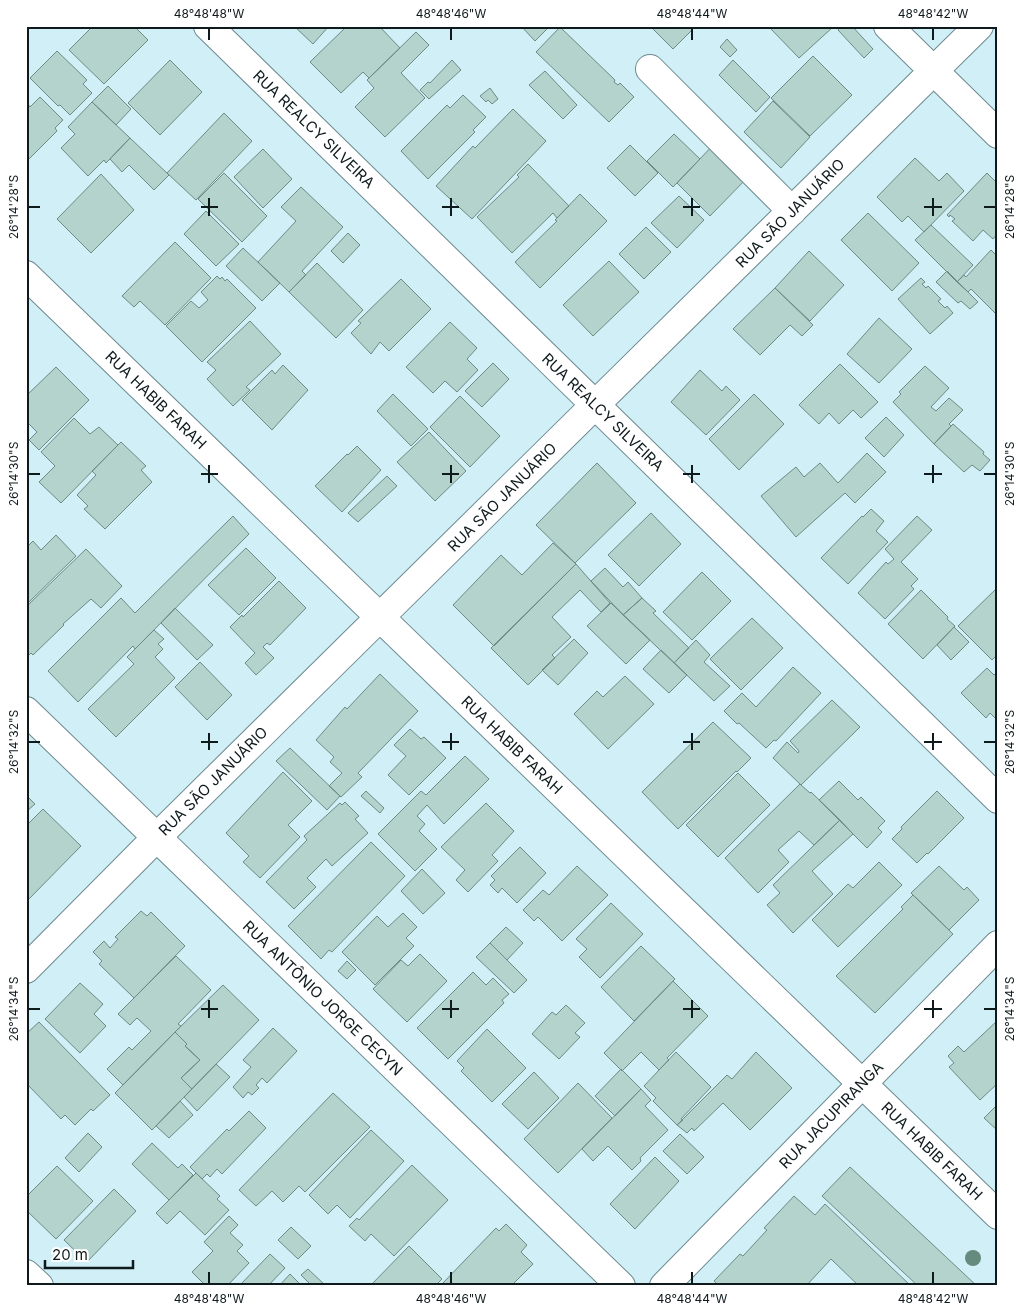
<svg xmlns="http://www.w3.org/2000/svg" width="1024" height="1312" viewBox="0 0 1024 1312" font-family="Inter,sans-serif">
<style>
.building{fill:#b4d3cd;stroke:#6d8a84}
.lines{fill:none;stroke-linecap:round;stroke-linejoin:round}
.street-casing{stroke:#6e8a90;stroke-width:30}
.secondary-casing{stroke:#6e8a90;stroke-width:30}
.street{stroke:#fff;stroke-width:28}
.secondary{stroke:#fff;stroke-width:28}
.tree{fill:#658a7e}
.ticks{fill:none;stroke:#0f1a1d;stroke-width:2}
.labels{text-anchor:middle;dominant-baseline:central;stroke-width:4;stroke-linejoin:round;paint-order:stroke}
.street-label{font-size:15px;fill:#0f1a1d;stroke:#fff}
.neatline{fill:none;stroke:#0f1a1d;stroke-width:2}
.ticks-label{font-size:12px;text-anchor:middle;fill:#0f1a1d}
</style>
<rect width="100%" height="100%" fill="#d0eff6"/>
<!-- building -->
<path class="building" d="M93 26H134L148 40 104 84 69 50Z
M294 26H329L313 44Z
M347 26H379L400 48 369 78 363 72 341 93 310 62Z
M521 26H550L535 41Z
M650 26H692L694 28 673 49Z
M841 26H852L873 49 864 58 838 30Z
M560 27 615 80 614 82 618 85 620 83 634 97 609 122 536 52Z
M771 27V26L833 27 799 58 770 28Z
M416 32 429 45 401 73 425 98 385 137 355 107 374 88 367 80Z
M727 39 737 50 730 57 720 47Z
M57 51 87 80 83 84 92 93 70 115 60 105 58 106 30 78Z
M813 56 852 95 810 136 771 98Z
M170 60 202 92 160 135 128 103Z
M452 60 461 70 429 99 420 90 428 82 430 83Z
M733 60 770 97 756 112 719 75Z
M545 71 577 105 563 119 529 85Z
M108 86 131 109 116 125 92 102Z
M490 88 498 99 492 104 488 100 486 102 480 96Z
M463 95 486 117 473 130 475 132 428 179 401 151 447 105 450 108Z
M40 97 63 120 55 128 57 131 26 162V106L28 104 30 107Z
M773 101 810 137 781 168 744 132Z
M92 102 130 138 106 163 104 160 88 176 61 148 75 134 68 127Z
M513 109 546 141 472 219 436 186 473 146 475 148Z
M224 113 252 141 196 200 167 173Z
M674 134 700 159 673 187 647 161Z
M130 138 169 175 154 190 129 165 122 172 110 159Z
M716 142 750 175 710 216 677 183Z
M630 145 658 173 635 196 607 168Z
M263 149 292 179 263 208 234 177Z
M915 158 939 181 947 173 964 191 924 232 908 216 902 222 877 197Z
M528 164 569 206 557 218 553 213 512 253 477 217 519 177 517 175Z
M224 173 267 216 242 242 198 199Z
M987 173 998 184V233L993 239 983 230 973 241 952 221 955 219 950 215 949 217 947 215Z
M101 174 134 210 91 253 57 219Z
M301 187 343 227 302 271 306 275 289 292 258 262 296 221 281 207Z
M580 194 607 221 540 288 515 262 557 221 555 220Z
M679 196 704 220 677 248 651 223Z
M206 211 239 244 216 266 184 234Z
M868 213 919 263 892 291 841 240Z
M931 225 973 265 957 282 915 240Z
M646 227 671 252 644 279 619 254Z
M348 233 360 245 343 263 331 251Z
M175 242 211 278 165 325 140 301 134 307 122 296Z
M243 248 280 283 262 301 226 266Z
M991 250 998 257V316L971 289 968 292 957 282 964 275 966 277Z
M809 251 844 285 810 321 775 288Z
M609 261 639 292 593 336 563 305Z
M317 263 363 310 336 338 289 292Z
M947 271 978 302 970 309 961 301 958 303 936 282Z
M217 276 220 279 222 277 225 281 227 279 256 308 202 362 166 326 191 301 199 308 208 300 201 292Z
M921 278 925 282 922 284 926 288 928 286 941 299 938 301 945 308 947 306 953 313 930 334 898 299Z
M401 279 431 309 389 351 380 342 371 354 351 333 361 323 358 321Z
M775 288 813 325 802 336 790 325 760 355 733 329Z
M879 318 912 349 879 383 847 354Z
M250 321 281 354 246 387 250 390 233 406 207 379 216 370 207 362Z
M450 322 477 348 467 359 478 370 457 392 445 381 433 393 406 367Z
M493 363 509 379 482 407 465 391Z
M840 364 878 402 861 418 853 410 839 424 829 413 819 424 799 405Z
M283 365 308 390 272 430 242 400 272 370 275 374Z
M925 366 949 388 931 407 936 411 949 398 963 410 949 424 951 426 934 444 893 402 901 394 899 392Z
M56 367 89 400 39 450 29 440 37 432 26 421V396Z
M700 370 722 391 726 386 740 400 706 435 671 402Z
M393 394 428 429 411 446 377 411Z
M754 394 784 424 739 470 709 439Z
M460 396 500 436 470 467 430 427Z
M886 417 904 435 884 457 865 438Z
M74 418 90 434 99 427 118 445 61 503 39 482 55 466 41 452Z
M953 424 984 452 983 454 990 460 980 471 972 465 964 472 934 444Z
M429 432 466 471 435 501 397 462Z
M121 442 146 466 141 470 152 482 105 529 84 509 88 506 77 495 96 475 92 471Z
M357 446 381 470 342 512 315 486 347 454 348 455Z
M867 453 886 472 855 503 845 493 796 537 761 496 796 467 804 477 820 463 838 483Z
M597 463 636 503 575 563 536 525Z
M387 476 397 486 358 522 348 513Z
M871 509 884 521 876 531 888 542 848 584 821 558 862 516 863 517Z
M651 513 681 544 639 586 608 555Z
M233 516 249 534 135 649 133 646 78 702 48 671 121 598 135 613Z
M917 516 932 530 901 562 918 579 911 586 914 589 885 619 858 593 886 562 888 564 894 559 885 549Z
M56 535 76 556 26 605V548L33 541 41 550Z
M553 543 576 564 494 646 453 605 501 555 522 575Z
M246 548 276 578 239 615 208 585Z
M86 549 122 586 101 608 91 599 63 624 64 625 33 655 31 653 26 658V607Z
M576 564 610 603 601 612 580 590 552 617 571 637 552 655 555 658 528 685 491 648Z
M605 568 623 587 628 582 642 598 623 615 591 581Z
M702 572 731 601 692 640 663 612Z
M279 581 306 608 270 645 267 643 263 647 274 658 256 675 245 663 255 653 230 627 242 615 243 617Z
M998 587V654L992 660 958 626Z
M921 590 948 617 947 619 955 626 923 659 888 624Z
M642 598 656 611 653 613 689 648 674 663 623 615Z
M611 603 650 640 626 664 587 626Z
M175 608 213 645 197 660 161 623Z
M752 618 783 648 741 690 710 659Z
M954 627 969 642 951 660 937 645Z
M154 630 164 639 158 644 163 649 155 657 175 678 116 737 88 709 134 664 127 657Z
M574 639 588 653 558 685 542 670Z
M696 640 710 655 704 662 730 686 714 701 674 663Z
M661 650 687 675 669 693 643 669Z
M200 662 232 695 207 720 175 687Z
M793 667 821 693 776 741 774 740 766 748 739 723 737 724 724 711 742 693 756 707Z
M987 668 994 675 998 671V721L990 713 986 718 961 693Z
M380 674 418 711 358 773 362 777 341 797 329 786 342 773 330 762 334 757 316 740 345 707 347 709Z
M625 676 654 704 608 749 574 714 597 691 603 697Z
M832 700 860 727 801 785 773 758 787 742 798 753 799 751 790 741Z
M713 722 751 758 737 772 736 771 678 829 642 792Z
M410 729 421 739 424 737 446 758 409 795 388 775 406 756 394 745Z
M290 748 340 796 327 810 276 761Z
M465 756 489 779 444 824 427 805 417 816 425 824 419 831 437 849 415 871 378 834 421 791 426 795Z
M283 772 312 801 288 825 300 837 260 878 243 862 249 856 226 833Z
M738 773 770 805 718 857 686 825Z
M839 781 858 800 861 797 885 821 878 828 882 832 867 848 819 800Z
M800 784 810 793 811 792 840 820 814 845 799 831 778 850 789 862 758 893 725 858Z
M366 791 384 808 380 813 361 796Z
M937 791 964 818 928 854 927 853 917 863 892 839 902 829 901 827Z
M26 795 35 804 26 812Z
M345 802 359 816 355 819 368 833 332 866 326 859 307 878 316 887 294 909 266 882 307 840 304 836 340 803 342 805Z
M486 803 514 831 492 855 498 861 468 892 456 880 465 870 441 847Z
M43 809 81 846 26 902V826Z
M840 820 853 834 812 871 833 894 793 933 767 905 780 893 773 885Z
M371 842 405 876 332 952 329 950 321 959 288 926Z
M520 847 546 873 517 903 502 888 498 893 490 885 495 880 491 876Z
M879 862 902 885 838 947 812 920 848 884 853 888Z
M577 866 608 895 562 941 538 917 534 921 523 910 543 890 549 895Z
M939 866 964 890 967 887 979 900 949 930 911 893Z
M422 869 445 893 423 914 401 891Z
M913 895 953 934 875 1013 836 976 903 909 901 907Z
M611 903 643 934 600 978 579 957 587 949 576 939Z
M141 911 147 916 151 912 185 946 134 998 99 964 102 961 93 952 104 941 110 948 118 939 115 937Z
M403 913 417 927 406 938 414 946 375 985 342 952 377 916 388 927Z
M506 927 523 943 507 960 490 943Z
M490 943 527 980 514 993 476 957Z
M641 946 675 979 634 1021 601 987Z
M420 954 447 981 407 1022 373 989 401 960 408 966Z
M176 956 211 990 178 1024 181 1026 123 1085 107 1069 129 1047 132 1050 151 1031 137 1018 130 1025 118 1014Z
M347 961 356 970 347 979 338 971Z
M473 972 486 985 493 978 509 994 502 1000 504 1003 448 1059 417 1028Z
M673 981 708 1016 667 1058 669 1060 659 1070 641 1052 622 1071 604 1053Z
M80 983 103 1004 94 1014 106 1026 80 1053 45 1019Z
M223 985 259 1020 192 1089 181 1078 200 1060 185 1046 187 1044 175 1032Z
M566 1005 585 1023 575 1033 580 1037 559 1059 532 1034 552 1012 556 1015Z
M998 1020V1083L980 1100 949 1067 954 1063 948 1056 958 1046 964 1052Z
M39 1022 110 1095 93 1111 91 1109 75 1125 65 1115 61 1119 26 1083V1034Z
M273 1028 297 1051 267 1083 262 1078 256 1085 259 1088 252 1095 248 1092 243 1098 233 1087 251 1067 243 1060Z
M487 1029 526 1068 492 1102 461 1071 464 1068 457 1061Z
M175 1032 187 1044 185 1046 200 1060 181 1078 192 1089 152 1130 115 1093Z
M676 1052 711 1087 681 1119 683 1120 677 1125 653 1101 656 1098 644 1086Z
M756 1052 792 1088 750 1130 723 1103 694 1131 692 1128 687 1133 677 1125 727 1075 732 1079Z
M216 1064 230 1077 197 1111 184 1097Z
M621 1069 641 1089 615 1116 595 1096Z
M534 1072 559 1098 528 1129 502 1104Z
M578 1083 612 1118 558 1173 524 1139Z
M641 1089 651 1100 645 1106 668 1130 640 1158 641 1161 632 1170 608 1146 593 1161 582 1149Z
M333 1093 370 1127 305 1192 299 1186 283 1202 272 1191 256 1206 239 1190Z
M180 1101 193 1115 169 1138 156 1126Z
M998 1104V1131L984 1118Z
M249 1111 266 1128 222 1174 217 1169 210 1177 207 1174 202 1179 190 1167 227 1129 229 1131Z
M371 1130 404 1161 350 1218 337 1205 328 1214 309 1195Z
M88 1133 102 1147 79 1172 65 1158Z
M680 1134 704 1157 687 1174 663 1151Z
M152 1143 178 1168 182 1164 193 1175 169 1200 132 1164Z
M655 1157 679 1181 635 1229 610 1204Z
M412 1165 448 1200 394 1256 371 1234 365 1241 349 1226 357 1218 359 1220Z
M57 1166 93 1201 56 1239 26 1210V1197Z
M850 1167 977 1286H918L822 1196Z
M196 1173 220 1196 217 1199 229 1210 205 1235 180 1211 167 1224 156 1213Z
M114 1189 136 1211 87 1262 64 1240Z
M794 1196 815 1215 825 1204 911 1286H859L831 1259 806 1286H719L714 1281 740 1254 743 1256 767 1230 764 1228Z
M229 1216 238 1225 230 1233 243 1245 237 1251 249 1263 227 1286H206L192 1272 213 1251 204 1242Z
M506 1224 527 1245 521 1252 533 1264 511 1286H440L496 1228 499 1231Z
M291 1227 311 1246 298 1259 278 1240Z
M409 1246 442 1279 435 1286H370Z
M270 1254 285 1268 268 1286H239Z
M308 1269 326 1286H312L301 1275Z
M290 1274 302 1286H279Z"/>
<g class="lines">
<!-- street casing -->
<g class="street-casing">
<path id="street" d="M208 26 998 799
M888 26 998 134
M650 69 792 211
M26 275 998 1215
M26 969 157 837 979 26
M26 1274 39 1286"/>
</g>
<!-- secondary casing -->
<g class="secondary-casing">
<path id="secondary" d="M26 711 621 1286
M664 1286 998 945"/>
</g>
<!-- street -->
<use href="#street" class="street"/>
<!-- secondary -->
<use href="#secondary" class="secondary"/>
</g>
<!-- trees -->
<circle class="tree" cx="973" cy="1258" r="8"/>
<!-- ticks -->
<path class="ticks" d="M209 28V40M451 28V40M692 28V40M933 28V40M209 198V216M451 198V216M692 198V216M933 198V216M28 207H40M201 207H218M442 207H459M683 207H700M924 207H942M984 207H996M209 465V483M451 465V483M692 465V483M933 465V483M28 474H40M201 474H218M442 474H459M683 474H700M924 474H942M984 474H996M209 733V750M451 733V750M692 733V750M933 733V750M28 742H40M201 742H218M442 742H459M683 742H700M924 742H942M984 742H996M209 1000V1018M451 1000V1018M692 1000V1018M933 1000V1018M28 1009H40M201 1009H218M442 1009H459M683 1009H700M924 1009H942M984 1009H996M209 1272V1284M451 1272V1284M692 1272V1284M933 1272V1284"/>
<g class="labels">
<!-- street labels -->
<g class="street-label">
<text transform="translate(314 129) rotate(44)">RUA REALCY SILVEIRA</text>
<text transform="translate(790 213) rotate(-45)">RUA SÃO JANUÁRIO</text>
<text transform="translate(156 400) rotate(44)">RUA HABIB FARAH</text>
<text transform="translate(603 412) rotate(44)">RUA REALCY SILVEIRA</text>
<text transform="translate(502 497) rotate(-45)">RUA SÃO JANUÁRIO</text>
<text transform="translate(512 745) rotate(44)">RUA HABIB FARAH</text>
<text transform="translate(213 781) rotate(-45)">RUA SÃO JANUÁRIO</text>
<text transform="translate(323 998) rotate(44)">RUA ANTÔNIO JORGE CECYN</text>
<text transform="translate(831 1115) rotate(-46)">RUA JACUPIRANGA</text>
<text transform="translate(932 1151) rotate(44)">RUA HABIB FARAH</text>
</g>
</g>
<!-- border -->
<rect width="1024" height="1312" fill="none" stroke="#ffffff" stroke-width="55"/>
<!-- scale -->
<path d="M45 1260v8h88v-8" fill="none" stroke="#0f1a1d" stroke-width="2.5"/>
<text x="52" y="1260" font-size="15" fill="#0f1a1d" stroke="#ffffff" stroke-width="4" paint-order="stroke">20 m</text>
<rect x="28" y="28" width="968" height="1256" class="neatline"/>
<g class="ticks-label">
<text x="209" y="18">48°48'48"W</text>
<text x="451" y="18">48°48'46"W</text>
<text x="692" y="18">48°48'44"W</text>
<text x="933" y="18">48°48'42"W</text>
<text transform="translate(14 207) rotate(-90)" y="4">26°14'28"S</text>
<text transform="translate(1010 207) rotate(-90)" y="4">26°14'28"S</text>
<text transform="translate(14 474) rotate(-90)" y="4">26°14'30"S</text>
<text transform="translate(1010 474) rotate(-90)" y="4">26°14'30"S</text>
<text transform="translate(14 742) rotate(-90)" y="4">26°14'32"S</text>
<text transform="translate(1010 742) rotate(-90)" y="4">26°14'32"S</text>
<text transform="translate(14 1009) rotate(-90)" y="4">26°14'34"S</text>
<text transform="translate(1010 1009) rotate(-90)" y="4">26°14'34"S</text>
<text x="209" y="1303">48°48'48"W</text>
<text x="451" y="1303">48°48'46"W</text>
<text x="692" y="1303">48°48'44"W</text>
<text x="933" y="1303">48°48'42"W</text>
</g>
</svg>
